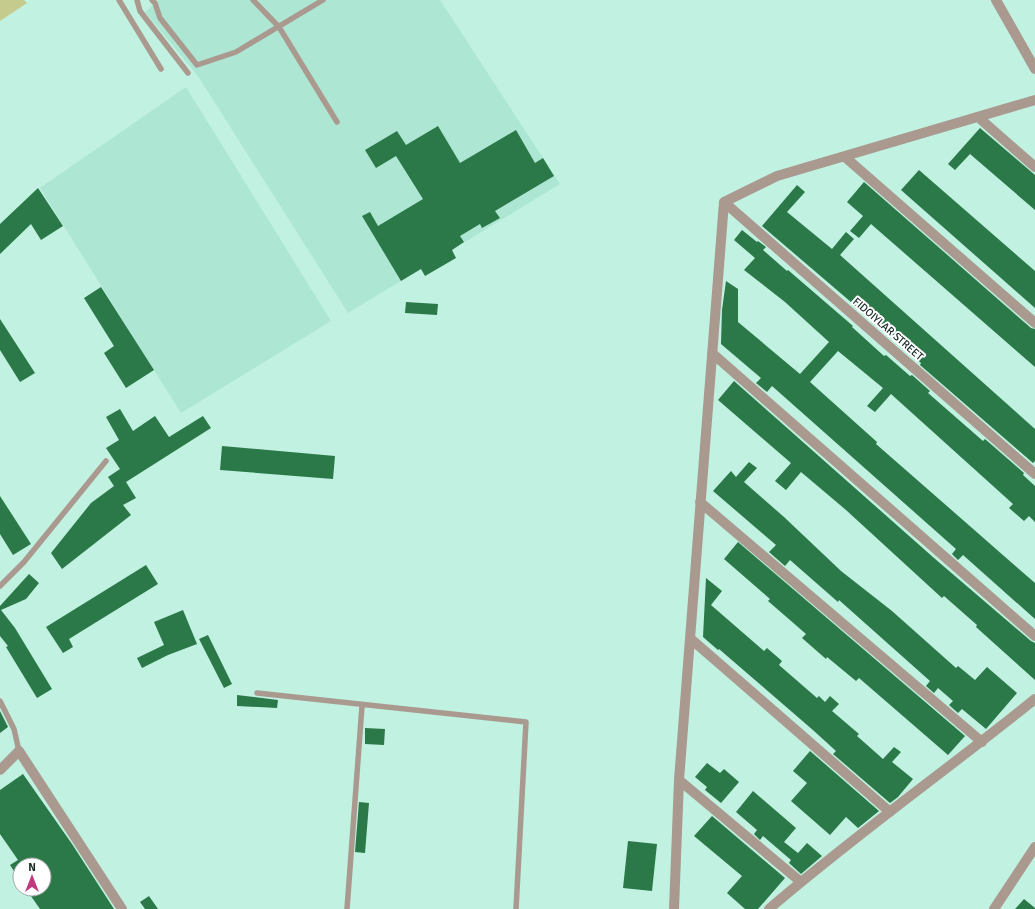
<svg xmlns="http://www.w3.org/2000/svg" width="1035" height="909" viewBox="0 0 1035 909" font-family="Signika,sans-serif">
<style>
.built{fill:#ade7d4}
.green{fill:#c4cb8d}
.building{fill:#2b7848}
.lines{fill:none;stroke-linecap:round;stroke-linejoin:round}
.lane{stroke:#aa998f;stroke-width:5.5}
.street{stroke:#aa998f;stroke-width:10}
.labels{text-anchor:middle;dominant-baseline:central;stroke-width:4;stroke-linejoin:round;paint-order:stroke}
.street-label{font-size:11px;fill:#182b25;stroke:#fff}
</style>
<rect width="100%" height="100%" fill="#c0f1e1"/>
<!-- built -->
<path class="built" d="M159 0H440L560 184 348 313 198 76 145 12Z
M186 87 331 321 181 413 40 188Z"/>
<!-- green -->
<path class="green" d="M0 0H24L27 3 0 21Z"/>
<!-- building -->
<path class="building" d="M438 126 460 163 516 130 535 163 543 158 554 176 495 211 500 218 482 228 480 224 460 236 464 242 452 250 456 258 425 276 421 269 401 281 362 216 370 212 378 226 423 199 396 156 376 168 365 150 397 131 406 145Z
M980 128 1035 175V210L970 154 955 170 948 164Z
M919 170 1035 271V308L901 190Z
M864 182 1031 328 1035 329V367L871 224 859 238 850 231 863 216 847 202Z
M797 185 805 192 787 212 832 249 846 232 854 239 840 255 1035 429V461L1033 463 920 365 921 363 872 320 762 226Z
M38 188 63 226 41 240 31 224 0 254V224Z
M742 230 757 242 758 241 766 247 763 250 787 271 788 270 853 326 852 327 884 356 886 355 910 376 912 375 930 391 928 393 983 441 985 439 1024 473 1023 475 1035 486V522L1029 516 1024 521 1009 508 1013 504 891 394 875 412 867 406 883 388 838 351 810 382 877 442 876 444 1035 583V619L963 555 958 560 952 554 956 549 772 386 767 392 756 383 761 378 721 344 722 310 726 281 738 289V322L800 374 829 342 785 302 744 270 755 258 734 240Z
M101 287 154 370 126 388 104 353 114 346 84 298Z
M406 302 438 304 437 315 405 313Z
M0 319 35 373 20 382 0 350Z
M734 381 934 558 1031 641 1035 643V680L976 627 977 625 944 596 942 598 846 510 801 472 786 490 775 481 791 463 718 400Z
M120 409 133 431 155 416 169 437 203 416 211 428 126 482 136 498 123 505 131 515 62 569 51 553 91 503 114 486 108 477 120 469 106 448 119 440 106 417Z
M222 446 335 456 333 479 220 470Z
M749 462 757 468 744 482 784 517 841 571 892 611 956 668 958 666 975 680 987 667 1017 693 986 729 962 709 958 713 949 705 953 701 938 688 934 693 926 686 930 681 839 600 838 602 790 560 785 566 769 552 776 545 713 491 731 471 736 477Z
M0 496 31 544 13 555 0 534Z
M738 542 965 736 948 755 859 678 856 681 827 657 826 659 802 638 806 634 768 601 770 599 724 559Z
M146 565 158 584 69 639 73 647 63 653 46 627Z
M29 574 39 583 26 599 1 610 15 628 52 689 37 698 6 647 8 646 0 636V606Z
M706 578 722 591 711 605 764 651 767 648 782 661 779 665 817 698 819 696 825 702 830 696 839 704 832 711 859 734 857 736 883 759 894 747 901 752 892 762 913 779 898 797 890 803 833 754 836 751 814 731 719 649 718 650 703 637Z
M183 610 197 644 168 655 142 668 137 658 164 645 154 622Z
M208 635 232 684 224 688 199 639Z
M237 695 278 700 277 708 237 706Z
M0 711 8 727 0 733Z
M365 728 385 729 384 745 365 744Z
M810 751 879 811 858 828 846 817 830 835 791 801 807 783 793 771Z
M707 763 720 773 724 769 739 782 721 803 705 790 707 787 695 777Z
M23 774 72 844 114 909H40L26 889H44V865H20V880L10 865 18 860 0 834V790Z
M753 791 796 828 784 842 798 853 807 843 822 856 801 874 789 863 791 860 763 836 760 840 754 834 757 830 736 812Z
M359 802 369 803 365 853 355 852Z
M712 816 785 878 758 909H745L727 893 742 876 694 836Z
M628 841 657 844 652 891 623 888Z
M149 896 158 909H145L140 902Z
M1024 899 1035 908V909H1015Z"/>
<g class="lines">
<!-- lane -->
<path class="lane" d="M119 0 161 69
M137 0 140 11 188 73
M152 0 155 3 160 18 197 65 236 52 323 0
M253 0 279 27 337 122
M0 586 24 562 106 461
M257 693 526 722 516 909
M0 701 14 729 19 751
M347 909 362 706"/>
<!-- street -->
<path class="street" d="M996 0 1035 69
M978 117 1035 167
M845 157 1035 323
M724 202 1035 474
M724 202 777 176 1035 100
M712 353 1035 636
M700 502 982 742
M691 639 890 812
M0 770 19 751 122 909
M679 780 801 882
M674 909 679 780 724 202
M769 909C855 835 947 770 1035 699
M994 909 1035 847"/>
</g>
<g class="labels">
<!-- street labels -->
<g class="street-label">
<text transform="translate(888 329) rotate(41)">FIDOIYLAR STREET</text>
</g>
</g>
<!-- north arrow -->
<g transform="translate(32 877)"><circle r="19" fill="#ffffff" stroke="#a3aaa8"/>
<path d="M0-3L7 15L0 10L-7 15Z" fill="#be397e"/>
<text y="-6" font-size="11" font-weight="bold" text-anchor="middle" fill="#182b25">N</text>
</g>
</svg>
